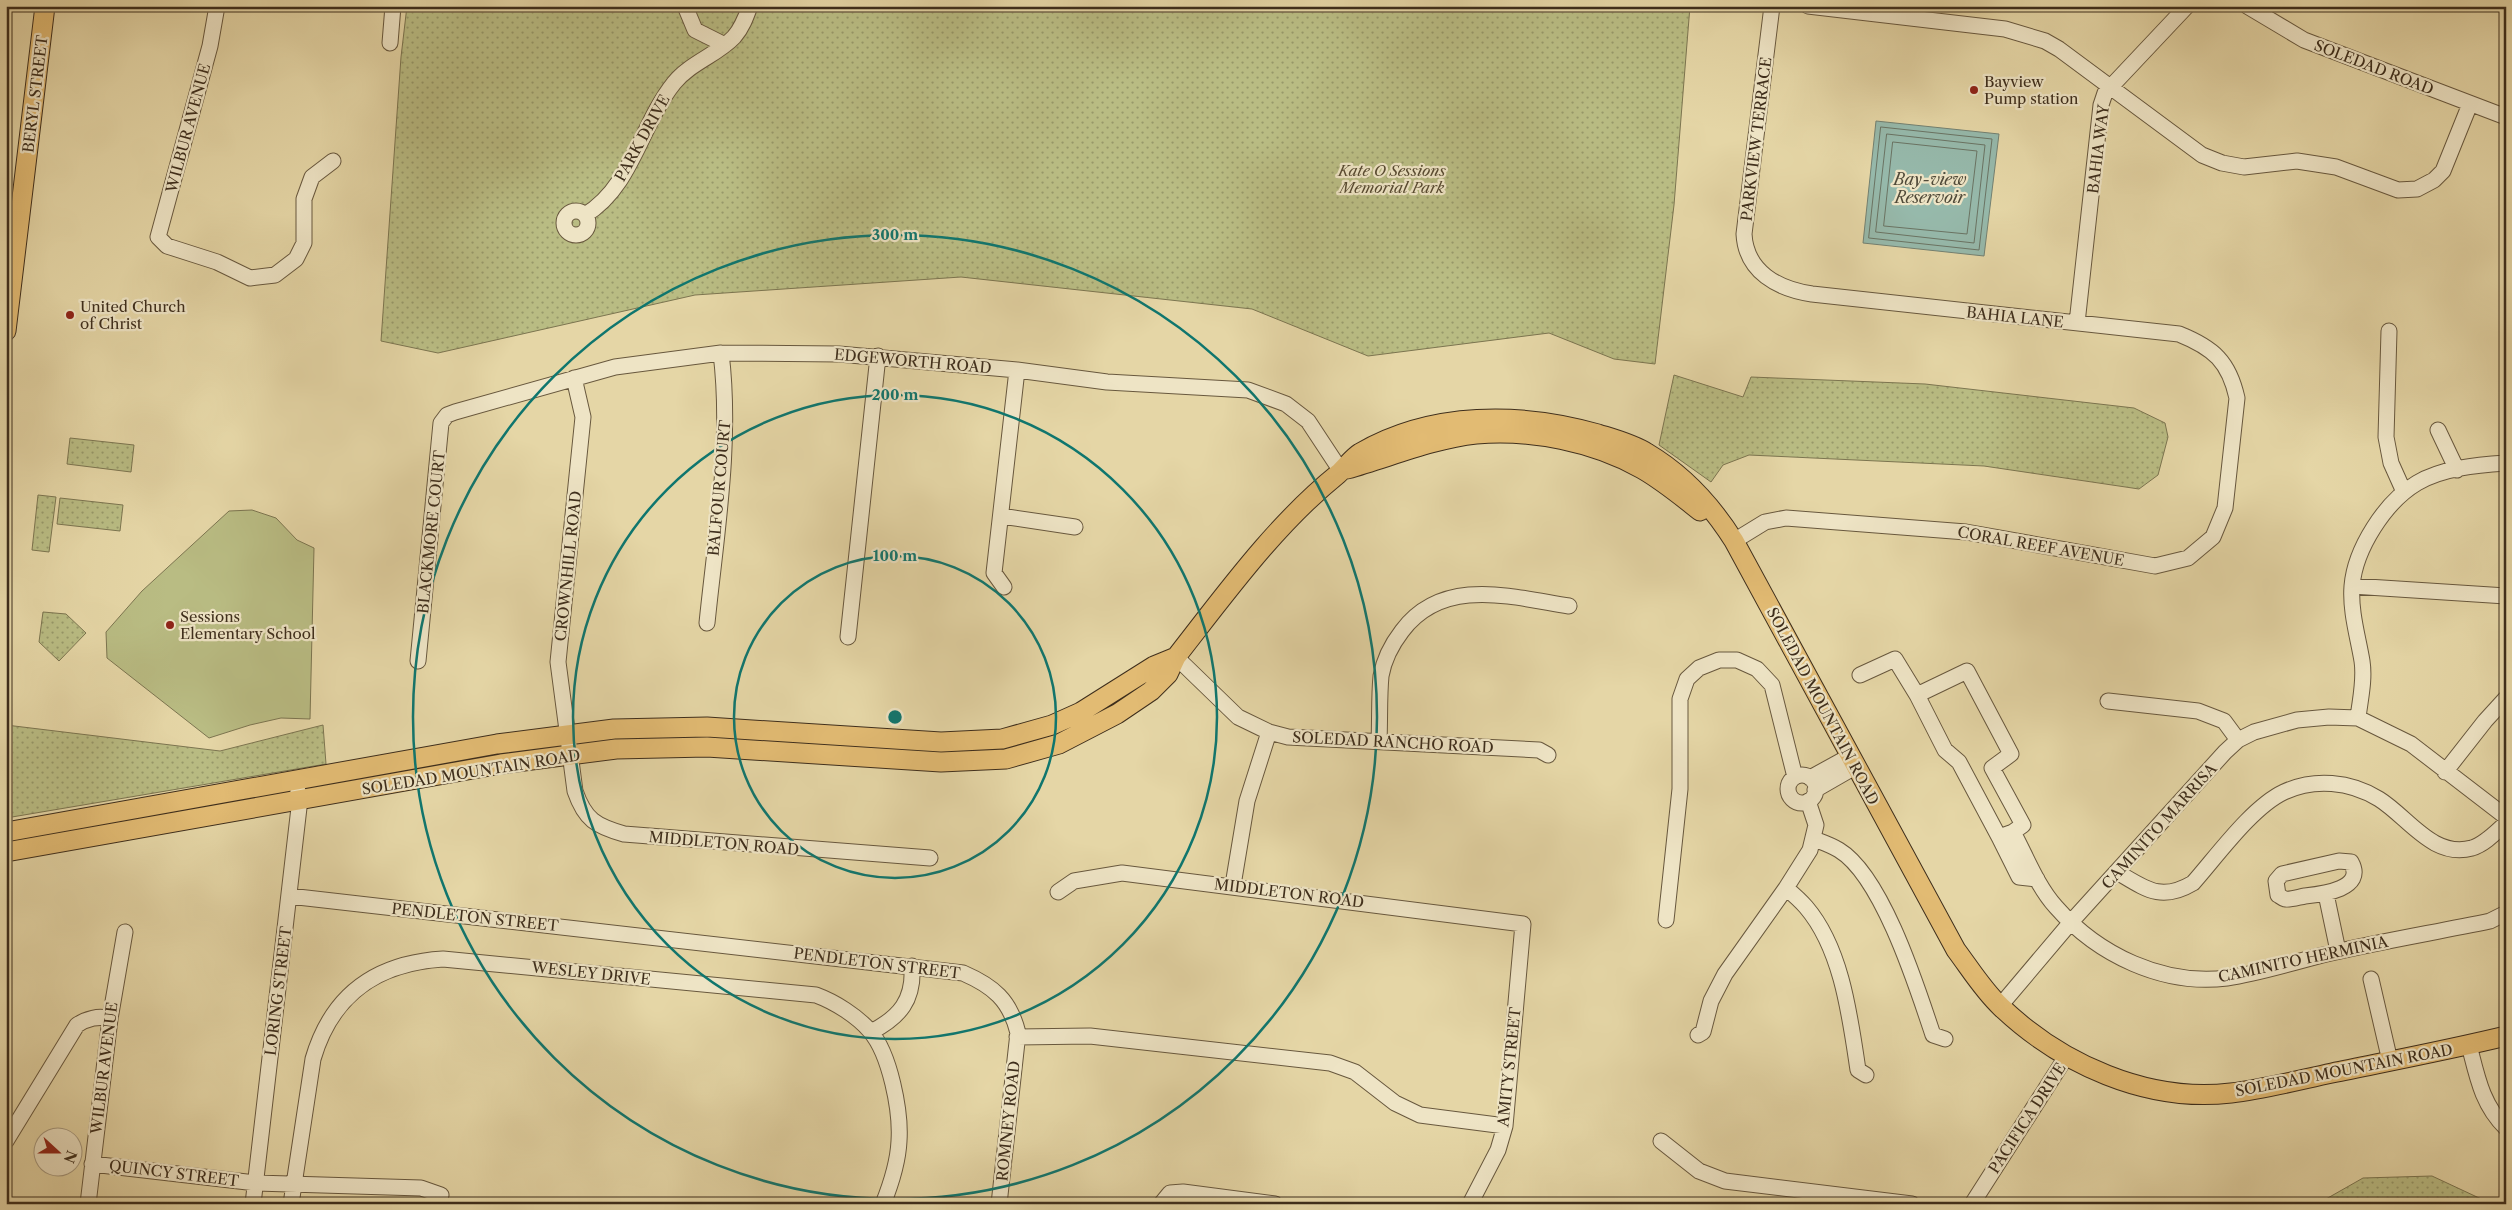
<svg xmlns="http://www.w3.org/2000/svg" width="2512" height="1210" viewBox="0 0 2512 1210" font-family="'Libre Caslon Text',serif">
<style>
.grass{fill:url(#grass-dots);stroke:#7c7550}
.pitch{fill:#b9bc83;stroke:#7c7550}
.water{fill:#96b9ab;stroke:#738172}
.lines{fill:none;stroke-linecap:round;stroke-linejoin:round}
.shore{stroke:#6a7464;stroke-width:1}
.minor-casing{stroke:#68583e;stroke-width:17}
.major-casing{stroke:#3e2e1c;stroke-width:21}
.minor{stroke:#eee4c5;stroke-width:15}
.major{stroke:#e2bb73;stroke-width:19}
.ring{fill:none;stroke:#0f766e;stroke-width:2.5}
.poi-dot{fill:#8f2418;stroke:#eee4c5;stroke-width:2}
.labels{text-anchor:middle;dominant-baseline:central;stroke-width:4.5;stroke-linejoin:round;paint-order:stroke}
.street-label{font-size:15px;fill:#3e2e1c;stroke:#eee4c5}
.poi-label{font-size:15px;fill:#3e2e1c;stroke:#eee4c5;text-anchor:start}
.park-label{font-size:15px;font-style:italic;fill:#574a31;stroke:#eee4c5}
.water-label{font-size:16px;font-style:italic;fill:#504a39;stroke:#eee4c5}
.centre{fill:#0f766e;stroke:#eee4c5;stroke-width:2.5}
.ring-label{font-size:15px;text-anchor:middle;font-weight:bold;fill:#0f766e;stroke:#eee4c5;stroke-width:4.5;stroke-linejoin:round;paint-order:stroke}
</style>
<defs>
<pattern id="grass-dots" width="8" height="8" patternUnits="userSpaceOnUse" patternTransform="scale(1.25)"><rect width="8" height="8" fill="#b9bc83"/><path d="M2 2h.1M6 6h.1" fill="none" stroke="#98996a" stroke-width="1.8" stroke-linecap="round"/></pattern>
</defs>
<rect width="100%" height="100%" fill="#e5d6a6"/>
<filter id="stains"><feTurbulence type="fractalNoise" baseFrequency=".004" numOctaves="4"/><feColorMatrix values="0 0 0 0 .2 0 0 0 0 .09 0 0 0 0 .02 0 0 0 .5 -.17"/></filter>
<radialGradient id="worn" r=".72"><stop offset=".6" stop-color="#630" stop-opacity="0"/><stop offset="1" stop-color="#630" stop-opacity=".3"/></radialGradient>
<!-- grass -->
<path class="grass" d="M407 6H1690L1674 205 1655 364 1614 359 1549 333 1368 356 1252 309 961 277 695 295 438 353 381 341 401 57Z
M1674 375 1743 397 1751 377 1925 384 2134 408 2165 423 2168 437 2158 475 2139 489 1984 466 1749 455 1723 465 1711 482 1659 445Z
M70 438 134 445 131 472 67 464Z
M38 495 56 497 49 552 32 550Z
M60 498 123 505 120 531 57 524Z
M43 612 66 614 86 633 59 661 39 642Z
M6 725 220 751 323 725 326 764 6 818Z
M2432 1176 2492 1204H2324L2326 1199 2363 1178Z"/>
<!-- pitch -->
<path class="pitch" d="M252 510 276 518 297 540 314 548 310 719 281 718 250 725 209 738 107 658 106 632 142 591 229 511Z"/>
<!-- water -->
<path class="water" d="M1876 121 1999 134 1984 256 1863 243Z"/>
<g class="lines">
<!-- shore -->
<path class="shore" d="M1881 127 1992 139 1979 250 1869 238Z
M1887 134 1985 145 1974 243 1876 232Z
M1893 142 1977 151 1967 234 1884 226Z"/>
<!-- minor casing -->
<g class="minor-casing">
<path id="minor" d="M217 6 210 46 158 237 167 246 217 262 250 278 275 275 296 259 304 243V199L312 177 333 161
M685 6 695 30 725 45
M1808 6 2005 29 2045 41 2059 49 2202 155 2222 163 2244 167 2297 161 2336 167 2398 190 2417 189 2434 180 2443 171 2470 104
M2247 6 2304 40 2506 117
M390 43 393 6
M564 223a12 12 0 1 1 24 0a12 12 0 1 1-24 0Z
M585 215C632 187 641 124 674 83 690 63 717 55 734 37 742 28 746 17 750 6
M2077 323 2101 105 2105 93 2187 6
M2389 331 2386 437 2391 463 2404 492
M574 378 583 417 558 662 575 791C585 820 596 826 624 834L930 858
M2438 430 2457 470
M1001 516 1075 527
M1734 541 1765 522 1786 518 1966 532 2155 566 2188 558 2213 537 2225 508 2237 398C2229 362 2214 348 2179 334L1812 294C1778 289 1746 272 1744 234L1772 6
M2352 586 2506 596
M1004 587 994 573 1017 370
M707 623C716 534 732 443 721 353
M848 637 878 356
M1176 657 1238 717 1269 732 1288 737 1539 750 1548 755
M418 661 441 423 447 415 455 412 615 367 721 353 839 354 1017 370 1107 382 1248 390 1286 404 1308 421 1341 471
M1860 675 1895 659 1917 695 1945 750 1959 762 1999 837 2013 832C2026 856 2037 886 2056 907 2098 955 2163 986 2227 978 2262 973 2297 961 2331 953 2383 941 2437 932 2490 921L2506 913
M1917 695 1967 671 2011 754 1992 768 2023 825 2013 832
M2108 701 2198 711 2224 721 2238 740
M2358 718C2360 700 2365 680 2362 661 2358 637 2350 611 2352 586 2355 549 2385 502 2417 483 2442 468 2477 465 2506 463
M1379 741C1380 719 1379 697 1381 676 1384 659 1392 644 1402 631 1443 576 1512 597 1569 606
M2445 772 2485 721 2506 698
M1788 789a14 14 0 1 1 28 0a14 14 0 1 1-28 0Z
M1810 778 1850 756
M1815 790 1855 767
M1999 837 2019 877 2037 879
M1814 839C1822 842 1831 845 1839 850 1882 876 1917 987 1933 1035L1945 1039
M2339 861 2351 862C2366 889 2323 894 2305 896 2299 897 2290 900 2285 899 2282 898 2280 896 2278 895L2276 881 2282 874Z
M2117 872C2146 889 2161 902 2193 883 2217 856 2252 807 2284 792 2314 778 2350 781 2379 799 2408 817 2433 859 2472 848 2485 844 2496 832 2506 823
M1233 885 1247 801 1269 732
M1786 888C1793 894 1800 900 1806 907 1842 949 1850 1017 1858 1070L1866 1075
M1058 892 1074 881 1122 873 1523 924 1505 1126 1498 1150 1470 1204
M2326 894 2338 951
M289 896 963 973C993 986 1010 1000 1018 1033L999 1204
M1666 920 1680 789V699L1687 679 1699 668 1719 660H1737L1757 669 1772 685 1795 777
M2371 979 2390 1061
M2000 1006 2071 922 2225 752 2238 740 2254 732 2297 720 2329 717 2358 718 2411 744 2506 817
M871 1032C900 1017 914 1000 912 966
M1698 1035 1703 1032 1711 1001 1725 974 1786 888 1810 850 1816 825 1808 801
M1017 1037 1090 1036 1330 1063 1355 1072 1395 1103 1420 1115 1505 1126
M2469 1045C2477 1076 2482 1105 2506 1128
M6 1141 77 1025C86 1019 99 1015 110 1019
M1661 1141 1699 1171 1725 1181 1912 1204
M92 1164 256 1183 421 1188 441 1195
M88 1204 110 1019 125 932
M253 1204 300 799 298 791
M291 1204 313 1059C332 994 377 963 443 959L816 995C835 1002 857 1016 870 1031 890 1054 901 1111 899 1141 898 1163 891 1184 883 1204
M1161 1204 1170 1193 1183 1192 1275 1204
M1972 1204 2066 1057"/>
</g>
<!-- major casing -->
<g class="major-casing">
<path id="major" d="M6 331 45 6
M1347 469C1390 457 1432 439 1476 434 1530 429 1595 442 1642 469 1663 481 1681 496 1700 511
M6 832 497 744 614 729 707 727 941 742 1002 739 1052 725 1081 712 1154 666 1176 657
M6 852 501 764 616 749 707 747 941 762 1006 759 1059 744 1117 714 1151 691 1168 674 1176 657C1226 593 1275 525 1338 474 1346 467 1352 458 1360 453 1432 411 1521 412 1598 434 1614 439 1633 444 1647 453 1684 475 1712 506 1734 541L1956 950C1971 970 1983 990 2001 1007 2061 1064 2147 1103 2231 1093 2265 1089 2299 1080 2332 1073 2390 1061 2448 1050 2506 1036"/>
</g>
<!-- minor -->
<use href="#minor" class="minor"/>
<!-- major -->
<use href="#major" class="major"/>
</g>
<!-- distance rings -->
<g class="ring">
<circle cx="895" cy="717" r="161"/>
<circle cx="895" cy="717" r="322"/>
<circle cx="895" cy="717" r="482"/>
</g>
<!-- markers -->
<g class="poi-dot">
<circle cx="1974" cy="90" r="5"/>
<circle cx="70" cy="315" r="5"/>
<circle cx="170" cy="625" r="5"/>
</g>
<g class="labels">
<!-- street labels -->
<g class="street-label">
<text transform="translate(2374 67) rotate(21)">SOLEDAD ROAD</text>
<text transform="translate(35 94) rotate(-83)">BERYL STREET</text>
<text transform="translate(188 128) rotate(-75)">WILBUR AVENUE</text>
<text transform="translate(642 138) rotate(-61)">PARK DRIVE</text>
<text transform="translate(1756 139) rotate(-83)">PARKVIEW TERRACE</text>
<text transform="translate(2098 149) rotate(-83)">BAHIA WAY</text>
<text transform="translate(2015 317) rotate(6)">BAHIA LANE</text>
<text transform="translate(913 361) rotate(5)">EDGEWORTH ROAD</text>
<text transform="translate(719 488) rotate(-85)">BALFOUR COURT</text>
<text transform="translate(431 532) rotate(-84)">BLACKMORE COURT</text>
<text transform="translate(2041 546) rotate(10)">CORAL REEF AVENUE</text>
<text transform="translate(568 566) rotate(-84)">CROWNHILL ROAD</text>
<text transform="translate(1823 706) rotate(62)">SOLEDAD MOUNTAIN ROAD</text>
<text transform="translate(1393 742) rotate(3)">SOLEDAD RANCHO ROAD</text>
<text transform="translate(471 772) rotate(-9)">SOLEDAD MOUNTAIN ROAD</text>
<text transform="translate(2159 826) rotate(-48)">CAMINITO MARRISA</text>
<text transform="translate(724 843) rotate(5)">MIDDLETON ROAD</text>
<text transform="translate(1289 893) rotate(7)">MIDDLETON ROAD</text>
<text transform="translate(475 917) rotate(6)">PENDLETON STREET</text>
<text transform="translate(2303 959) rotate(-12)">CAMINITO HERMINIA</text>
<text transform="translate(877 963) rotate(7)">PENDLETON STREET</text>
<text transform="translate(591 973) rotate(6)">WESLEY DRIVE</text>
<text transform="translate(278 991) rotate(-83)">LORING STREET</text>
<text transform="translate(1509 1067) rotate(-84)">AMITY STREET</text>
<text transform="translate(104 1068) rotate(-83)">WILBUR AVENUE</text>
<text transform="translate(2344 1070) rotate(-11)">SOLEDAD MOUNTAIN ROAD</text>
<text transform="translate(2027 1118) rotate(-57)">PACIFICA DRIVE</text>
<text transform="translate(1008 1121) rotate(-84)">ROMNEY ROAD</text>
<text transform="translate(174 1173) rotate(7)">QUINCY STREET</text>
</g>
<!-- poi labels -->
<g class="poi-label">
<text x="1984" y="81">Bayview<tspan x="1984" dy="17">Pump station</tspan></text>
<text x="80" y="306">United Church<tspan x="80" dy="17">of Christ</tspan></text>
<text x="180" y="616">Sessions<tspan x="180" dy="17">Elementary School</tspan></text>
</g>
<!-- park labels -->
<g class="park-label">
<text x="1392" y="170">Kate O Sessions<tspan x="1392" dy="17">Memorial Park</tspan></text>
</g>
<!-- water labels -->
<g class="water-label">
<text x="1930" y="179">Bay-view<tspan x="1930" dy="18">Reservoir</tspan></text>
</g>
</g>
<circle cx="895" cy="717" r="8" class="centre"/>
<g class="ring-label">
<text x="895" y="240">300 m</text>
<text x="895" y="400">200 m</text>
<text x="895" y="561">100 m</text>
</g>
<!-- margin -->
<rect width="2512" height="1210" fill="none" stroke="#e5d6a6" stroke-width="25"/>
<rect x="8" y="8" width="2497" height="1195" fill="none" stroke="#3e2e1c" stroke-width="2.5"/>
<rect x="12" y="12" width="2487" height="1185" fill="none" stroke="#3e2e1c"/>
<!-- north arrow -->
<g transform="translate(58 1152) rotate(111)"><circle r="24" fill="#eee4c5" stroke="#a89b81"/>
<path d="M0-4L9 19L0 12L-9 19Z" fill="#8f2418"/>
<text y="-8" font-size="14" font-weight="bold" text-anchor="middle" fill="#3e2e1c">N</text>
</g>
<rect width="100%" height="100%" filter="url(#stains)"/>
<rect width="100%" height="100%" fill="url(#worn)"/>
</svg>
